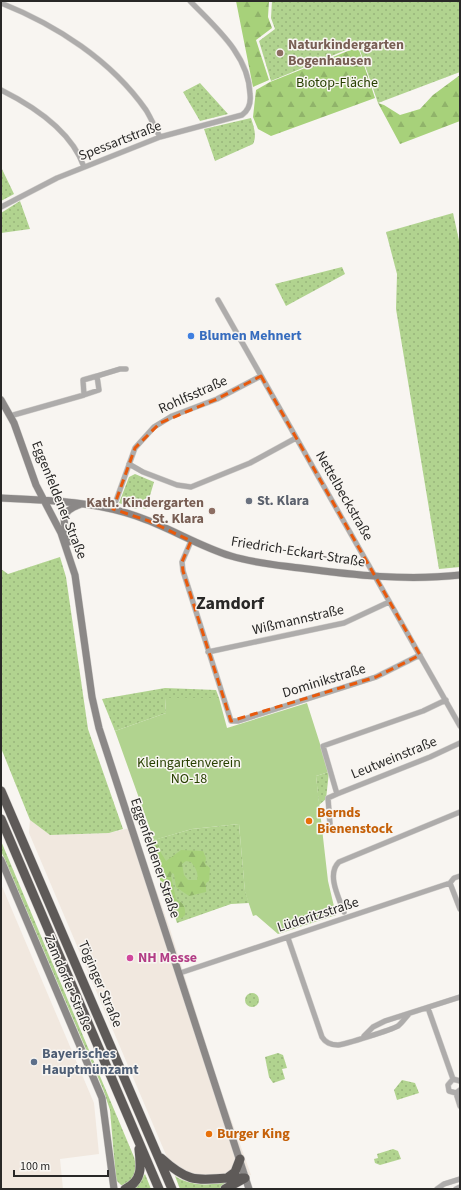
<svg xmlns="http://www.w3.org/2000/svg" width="461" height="1190" viewBox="0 0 461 1190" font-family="'Source Sans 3',sans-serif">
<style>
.built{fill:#f1e8df}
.grass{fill:url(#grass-dots)}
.forest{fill:url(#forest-firs);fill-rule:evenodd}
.garden{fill:#b1d38f}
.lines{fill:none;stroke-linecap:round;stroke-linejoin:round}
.street-casing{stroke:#d3d0cd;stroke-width:6}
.secondary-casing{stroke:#d3d0cd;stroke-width:8}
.highway-casing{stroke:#d3d0cd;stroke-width:10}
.street{stroke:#aeacab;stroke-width:5}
.secondary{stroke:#8b8887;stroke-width:7}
.highway{stroke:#5e5a58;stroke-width:9}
.marked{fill:none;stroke:#e8590c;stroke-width:3;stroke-dasharray:8 5;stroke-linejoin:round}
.education-dot{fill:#8d6e63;stroke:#f8f5f1;stroke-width:1.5}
.shop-dot{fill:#3f7fe0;stroke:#f8f5f1;stroke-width:1.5}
.worship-dot{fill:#6b7280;stroke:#f8f5f1;stroke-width:1.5}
.food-dot{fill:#e8710a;stroke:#f8f5f1;stroke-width:1.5}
.hotel-dot{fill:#d1479c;stroke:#f8f5f1;stroke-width:1.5}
.service-dot{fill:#5c6f8a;stroke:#f8f5f1;stroke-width:1.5}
.labels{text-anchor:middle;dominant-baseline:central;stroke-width:3;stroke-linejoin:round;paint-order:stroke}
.education-label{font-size:14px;font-weight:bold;fill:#785e54;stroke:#f8f5f1;text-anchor:start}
.park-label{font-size:14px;fill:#284000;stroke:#f8f5f1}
.street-label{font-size:14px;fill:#292827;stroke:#f8f5f1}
.shop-label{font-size:14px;font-weight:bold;fill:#366cbe;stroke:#f8f5f1;text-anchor:start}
.worship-label{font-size:14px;font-weight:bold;fill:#5b616d;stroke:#f8f5f1;text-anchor:start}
.food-label{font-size:14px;font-weight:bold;fill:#c56008;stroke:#f8f5f1;text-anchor:start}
.hotel-label{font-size:14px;font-weight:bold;fill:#b23c85;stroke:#f8f5f1;text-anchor:start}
.service-label{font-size:14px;font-weight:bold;fill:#4e5e75;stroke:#f8f5f1;text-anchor:start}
.district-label{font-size:18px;font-weight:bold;fill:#292827;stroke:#f8f5f1}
</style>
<defs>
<pattern id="grass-dots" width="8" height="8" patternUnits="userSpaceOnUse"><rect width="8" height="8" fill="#b1d38f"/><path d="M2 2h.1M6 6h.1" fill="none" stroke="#98b57b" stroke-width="1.8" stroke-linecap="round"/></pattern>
<pattern id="forest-firs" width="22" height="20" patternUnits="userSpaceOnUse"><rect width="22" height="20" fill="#a7d17a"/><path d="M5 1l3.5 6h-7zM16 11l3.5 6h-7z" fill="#90b36a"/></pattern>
</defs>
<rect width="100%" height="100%" fill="#f8f5f1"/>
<!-- built -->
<path class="built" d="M30 820 50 835 109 833 134 827 169 926 217 1080 251 1175 213 1184 188 1183 175 1176 29 833Z
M1 884 94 1103 99 1154 60 1159 63 1189H1Z"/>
<!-- grass -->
<path class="grass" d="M272 1H460V72L378 103 358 45 271 81 259 41 275 29 271 18Z
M200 83 228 114 200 121 183 92Z
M251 118C254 127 257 136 253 144L215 161 204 129Z
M1 167 14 194 1 201Z
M20 201 30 229 1 233V213Z
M453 213 460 245V567L439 569 396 309 397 274 386 232Z
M342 267 345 274 286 306 275 284Z
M135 474 154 482 146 509 138 507 136 509 119 503 129 477Z
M60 557 66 577 88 729 123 829 109 833 50 835 30 820 1 748V569L8 574Z
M165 688 216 690 219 698H165L166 713 115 731 102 699Z
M329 772 326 799 319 805 316 776Z
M239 824 245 891 249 903 231 904 177 923 150 841 192 829Z
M1 841 134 1157C137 1167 136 1186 121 1185L116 1180 110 1110 103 1089 1 851Z
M245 1000a7 7 0 1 1 14 0a7 7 0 1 1-14 0Z
M278 1053 283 1055 287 1068 282 1069 285 1079 273 1083 269 1077 265 1057Z
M402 1080 415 1083 419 1093 397 1100 394 1090Z
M393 1149 398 1151 401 1159 380 1165 375 1163 374 1159 378 1158 377 1154Z
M145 1174 151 1189 134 1188Z
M175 1176C193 1188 215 1185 235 1180L218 1189H180Z"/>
<!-- forest -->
<path class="forest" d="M236 1H269L268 17 272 28 256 40 269 80 253 87Z
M358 47 375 98 271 136 258 129 253 117 256 90 270 82Z
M460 75V121L400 144 378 103 384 105 400 115 420 109 433 95Z
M154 841 166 861 181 850 203 851 206 858 205 864 210 868 209 881 206 883V892L189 896 176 887 174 874 172 873 171 876 176 899C183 903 186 907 185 915L182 918 176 917 170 910 150 849V843ZM186 861 191 862C195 867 199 873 197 880H188L184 875 182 864Z"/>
<!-- garden -->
<path class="garden" d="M165 698H219L227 728 307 703 329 772 316 776 328 881 336 915 278 934 256 915 253 916 245 892 239 824 192 829 154 840 115 731 166 713Z"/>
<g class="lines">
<!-- street casing -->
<g class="street-casing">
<path id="street" d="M1 3C56 25 111 60 146 110 151 118 155 128 160 137
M1 90C33 106 72 132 84 167
M1 207 57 178 160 137 242 115C249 110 251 102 250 94 249 55 215 27 190 1
M218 300 460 726
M84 395 99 390 97 376 120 369H126
M10 416 84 395 83 380 97 376
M129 464 143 472 177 485 191 487 250 463 296 438
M113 509 135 448 154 427 172 416 217 399 261 376
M191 541 182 562 183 571 231 721H238L376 677 420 655
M208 652 344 623 389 602
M337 794 430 757 460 743
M330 824 328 798 337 794 323 746 423 711 446 700
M450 883 460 909
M344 912C339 898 326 874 339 862L460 812
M288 938 322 1037C325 1042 331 1045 338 1045 346 1044 391 1030 398 1026 402 1023 405 1018 409 1014
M180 973 450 883 454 878 460 876
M428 1008 453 1079
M364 1036 373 1027 385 1021 460 997
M453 1079 448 1085 449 1091 456 1093 460 1090
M453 1079 460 1081
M456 1093 460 1106
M437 1189 444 1184 460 1179
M456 1189 460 1187"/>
</g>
<!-- secondary casing -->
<g class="secondary-casing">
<path id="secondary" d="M1 400 14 423 36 485 61 533 75 575 92 697 99 728 249 1189
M1 498C46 500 93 501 136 516 169 527 198 546 231 556 253 563 277 565 300 568 353 575 406 581 460 575
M69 542C64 524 58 512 79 505
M1 860 102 1098 114 1189"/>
</g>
<!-- highway casing -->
<g class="highway-casing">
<path id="highway" d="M1 791 172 1189
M1 819 159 1189
M161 1158C196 1190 203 1176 245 1178
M227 1178 235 1172 240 1159
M125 1189C143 1181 141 1166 139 1149
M225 1189 245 1178"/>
</g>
<!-- street -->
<use href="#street" class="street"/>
<!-- secondary -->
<use href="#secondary" class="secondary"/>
<!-- highway -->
<use href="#highway" class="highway"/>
</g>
<!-- marked area -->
<path class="marked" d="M261 376 420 655 376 677 231 721 183 571 182 562 191 541 149 521 113 509 135 448 160 423 217 399Z"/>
<!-- markers -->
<g class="education-dot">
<circle cx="280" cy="53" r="4"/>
<circle cx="212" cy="511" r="4"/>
</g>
<circle class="shop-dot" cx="191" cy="336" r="4"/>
<circle class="worship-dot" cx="249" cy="501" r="4"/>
<g class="food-dot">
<circle cx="309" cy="821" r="4"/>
<circle cx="209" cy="1134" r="4"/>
</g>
<circle class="hotel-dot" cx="130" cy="958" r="4"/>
<circle class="service-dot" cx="34" cy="1062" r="4"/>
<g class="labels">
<!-- education labels -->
<g class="education-label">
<text x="288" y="45">Naturkindergarten<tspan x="288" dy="16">Bogenhausen</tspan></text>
<text x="204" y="503" text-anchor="end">Kath. Kindergarten<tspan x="204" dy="16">St. Klara</tspan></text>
</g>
<!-- park labels -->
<g class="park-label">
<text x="337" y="83">Biotop-Fläche</text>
<text x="189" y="763">Kleingartenverein<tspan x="189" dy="16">NO-18</tspan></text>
</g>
<!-- street labels -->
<g class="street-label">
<text transform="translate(120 141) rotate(-21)">Spessartstraße</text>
<text transform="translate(193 395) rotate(-24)">Rohlfsstraße</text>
<text transform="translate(344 496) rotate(60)">Nettelbeckstraße</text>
<text transform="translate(59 500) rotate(68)">Eggenfeldener Straße</text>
<text transform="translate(298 552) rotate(9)">Friedrich-Eckart-Straße</text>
<text transform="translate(298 620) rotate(-13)">Wißmannstraße</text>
<text transform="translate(324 681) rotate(-17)">Dominikstraße</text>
<text transform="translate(394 758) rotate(-22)">Leutweinstraße</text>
<text transform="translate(155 858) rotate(71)">Eggenfeldener Straße</text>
<text transform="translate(318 915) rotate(-18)">Lüderitzstraße</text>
<text transform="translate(68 983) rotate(67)">Zamdorfer Straße</text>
<text transform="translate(100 984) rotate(67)">Töginger Straße</text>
</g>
<!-- shop labels -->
<g class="shop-label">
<text x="199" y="336">Blumen Mehnert</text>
</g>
<!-- worship labels -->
<g class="worship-label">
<text x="257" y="501">St. Klara</text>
</g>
<!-- food labels -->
<g class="food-label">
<text x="317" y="813">Bernds<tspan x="317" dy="16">Bienenstock</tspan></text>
<text x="217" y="1134">Burger King</text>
</g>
<!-- hotel labels -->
<g class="hotel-label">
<text x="138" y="958">NH Messe</text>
</g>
<!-- service labels -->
<g class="service-label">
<text x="42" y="1054">Bayerisches<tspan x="42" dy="16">Hauptmünzamt</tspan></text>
</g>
<!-- district labels -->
<g class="district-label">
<text x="230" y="603">Zamdorf</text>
</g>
</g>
<!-- border -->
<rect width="461" height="1190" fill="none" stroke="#292827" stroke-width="4"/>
<!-- scale -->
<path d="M14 1170v6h94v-6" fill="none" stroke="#292827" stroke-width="2"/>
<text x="20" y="1170" font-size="12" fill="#292827" stroke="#f8f5f1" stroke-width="3" paint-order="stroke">100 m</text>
</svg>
